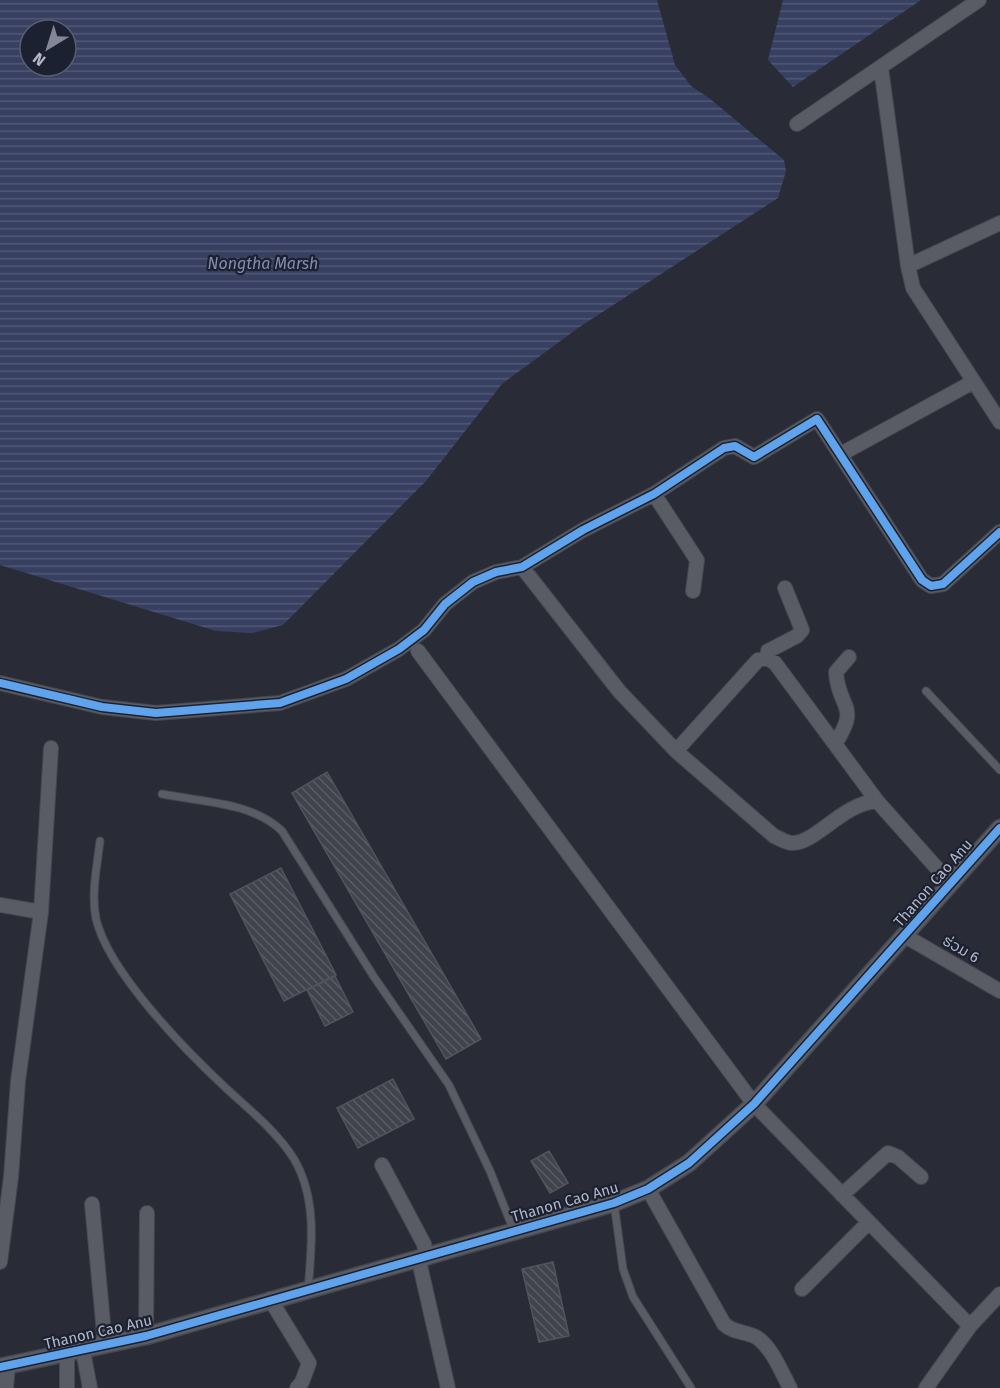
<svg xmlns="http://www.w3.org/2000/svg" width="1000" height="1388" viewBox="0 0 1000 1388" font-family="'Fira Sans','Noto Sans Lao',sans-serif">
<style>
.water{fill:url(#water-rules);fill-rule:evenodd}
.building{fill:url(#building-back-hatch);stroke:#51545d;stroke-width:1.5}
.lines{fill:none;stroke-linecap:round;stroke-linejoin:round}
.service-casing{stroke:#45484f;stroke-width:9}
.minor-casing{stroke:#45484f;stroke-width:16}
.tertiary-casing{stroke:#45484f;stroke-width:19}
.service{stroke:#595c64;stroke-width:7}
.minor{stroke:#595c64;stroke-width:14}
.tertiary{stroke:#595c64;stroke-width:16}
.cycleway-casing{stroke:#1c2131;stroke-width:11}
.cycleway{stroke:#60a3ed;stroke-width:8}
.labels{text-anchor:middle;dominant-baseline:central;stroke-width:4.5;stroke-linejoin:round;paint-order:stroke}
.street-label{font-size:15px;fill:#b3b7c7;stroke:#1c2131}
.water-label{font-size:16px;font-style:italic;fill:#828db3;stroke:#1c2131}
</style>
<defs>
<pattern id="water-rules" width="6" height="5" patternUnits="userSpaceOnUse" patternTransform="scale(1.5)"><rect width="6" height="5" fill="#384061"/><path d="M0 2.5h6" fill="none" stroke="#525976"/></pattern>
<pattern id="building-back-hatch" width="6" height="6" patternUnits="userSpaceOnUse" patternTransform="scale(1.5)"><rect width="6" height="6" fill="#41434c"/><path d="M-1 5l2 2M0 0l6 6M5-1l2 2" fill="none" stroke="#5a5c64"/></pattern>
</defs>
<rect width="100%" height="100%" fill="#292c36"/>
<!-- water -->
<path class="water" d="M0 0H657L675 65 691 86 709 98 784 160 786 171 778 198 578 328 502 384 426 481 283 625 252 633 216 631 0 565ZM30 30H66V66H30Z
M783 0H921L793 87 768 60Z"/>
<!-- building -->
<path class="building" d="M327 772 481 1039 446 1059 292 793Z
M281 868 336 975 284 1001 230 894Z
M335 976 353 1012 325 1026 307 990Z
M393 1079 414 1119 358 1148 337 1108Z
M549 1151 568 1183 550 1193 531 1161Z
M553 1262 569 1336 539 1342 522 1269Z"/>
<g class="lines">
<!-- service casing -->
<g class="service-casing">
<path id="service" d="M926 691 1000 770
M162 794C202 802 252 802 282 831L374 977 449 1085 490 1171 514 1231
M100 841C97 866 91 894 96 919 109 973 187 1052 228 1090 251 1111 278 1133 294 1159 317 1198 312 1246 308 1289
M614 1203 623 1269 633 1297 691 1388"/>
</g>
<!-- minor casing -->
<g class="minor-casing">
<path id="minor" d="M881 68 908 266 913 288 1000 422
M797 124 979 0
M908 266 1000 223
M841 454 973 382
M654 494 697 560 693 591
M522 567 619 691 676 751 774 836C779 838 786 843 792 843 815 844 843 803 877 801L951 884
M418 651 754 1104 970 1326
M767 658 768 651 797 636 802 630 785 588
M0 683 102 707 156 713 280 703 346 679 399 649 424 630 445 604 473 582 496 572 522 567 583 530 654 494 724 448 735 446 754 457 817 419 922 580 931 586 943 584 1000 532
M835 744C861 704 838 709 836 672L849 657
M676 751 758 660 767 658 775 663 877 801
M0 905 41 912
M905 936 1000 991
M382 1165 424 1244 427 1258
M648 1189 724 1324C734 1334 749 1331 759 1339 773 1350 782 1373 790 1388
M842 1195 888 1153 898 1157 921 1177
M92 1204 105 1344
M419 1261 448 1388
M0 1262 11 1177 18 1081 41 912 51 748
M802 1289 869 1222
M270 1299 309 1363 302 1382 297 1388
M146 1336 147 1213
M83 1351 90 1388
M67 1354V1388
M6 1388 8 1366
M926 1388 970 1326 1000 1294"/>
</g>
<!-- tertiary casing -->
<g class="tertiary-casing">
<path id="tertiary" d="M0 1367 146 1336 614 1203 648 1189 689 1163 754 1104 1000 828"/>
</g>
<!-- service -->
<use href="#service" class="service"/>
<!-- minor -->
<use href="#minor" class="minor"/>
<!-- tertiary -->
<use href="#tertiary" class="tertiary"/>
<!-- cycleway casing -->
<g class="cycleway-casing">
<path id="cycleway" d="M0 683 102 707 156 713 280 703 346 679 399 649 424 630 445 604 473 582 496 572 522 567 583 530 654 494 724 448 735 446 754 457 817 419 922 580 931 586 943 584 1000 532
M0 1367 146 1336 614 1203 648 1189 689 1163 754 1104 1000 828"/>
</g>
<!-- cycleway -->
<use href="#cycleway" class="cycleway"/>
</g>
<g class="labels">
<!-- street labels -->
<g class="street-label">
<text transform="translate(933 883) rotate(-49)">Thanon Cao Anu</text>
<text transform="translate(961 949) rotate(30)">ຮ່ວມ 6</text>
<text transform="translate(565 1202) rotate(-16)">Thanon Cao Anu</text>
<text transform="translate(98 1332) rotate(-13)">Thanon Cao Anu</text>
</g>
<!-- water labels -->
<g class="water-label">
<text x="263" y="263">Nongtha Marsh</text>
</g>
</g>
<!-- north arrow -->
<g transform="translate(48 48) rotate(218)"><circle r="28" fill="#1c2131" stroke="#585d6d" stroke-width="1.5"/>
<path d="M0-4.5L10 22L0 15L-10 22Z" fill="#838694"/>
<text y="-9" font-size="16" font-weight="bold" text-anchor="middle" fill="#b3b7c7">N</text>
</g>
</svg>
